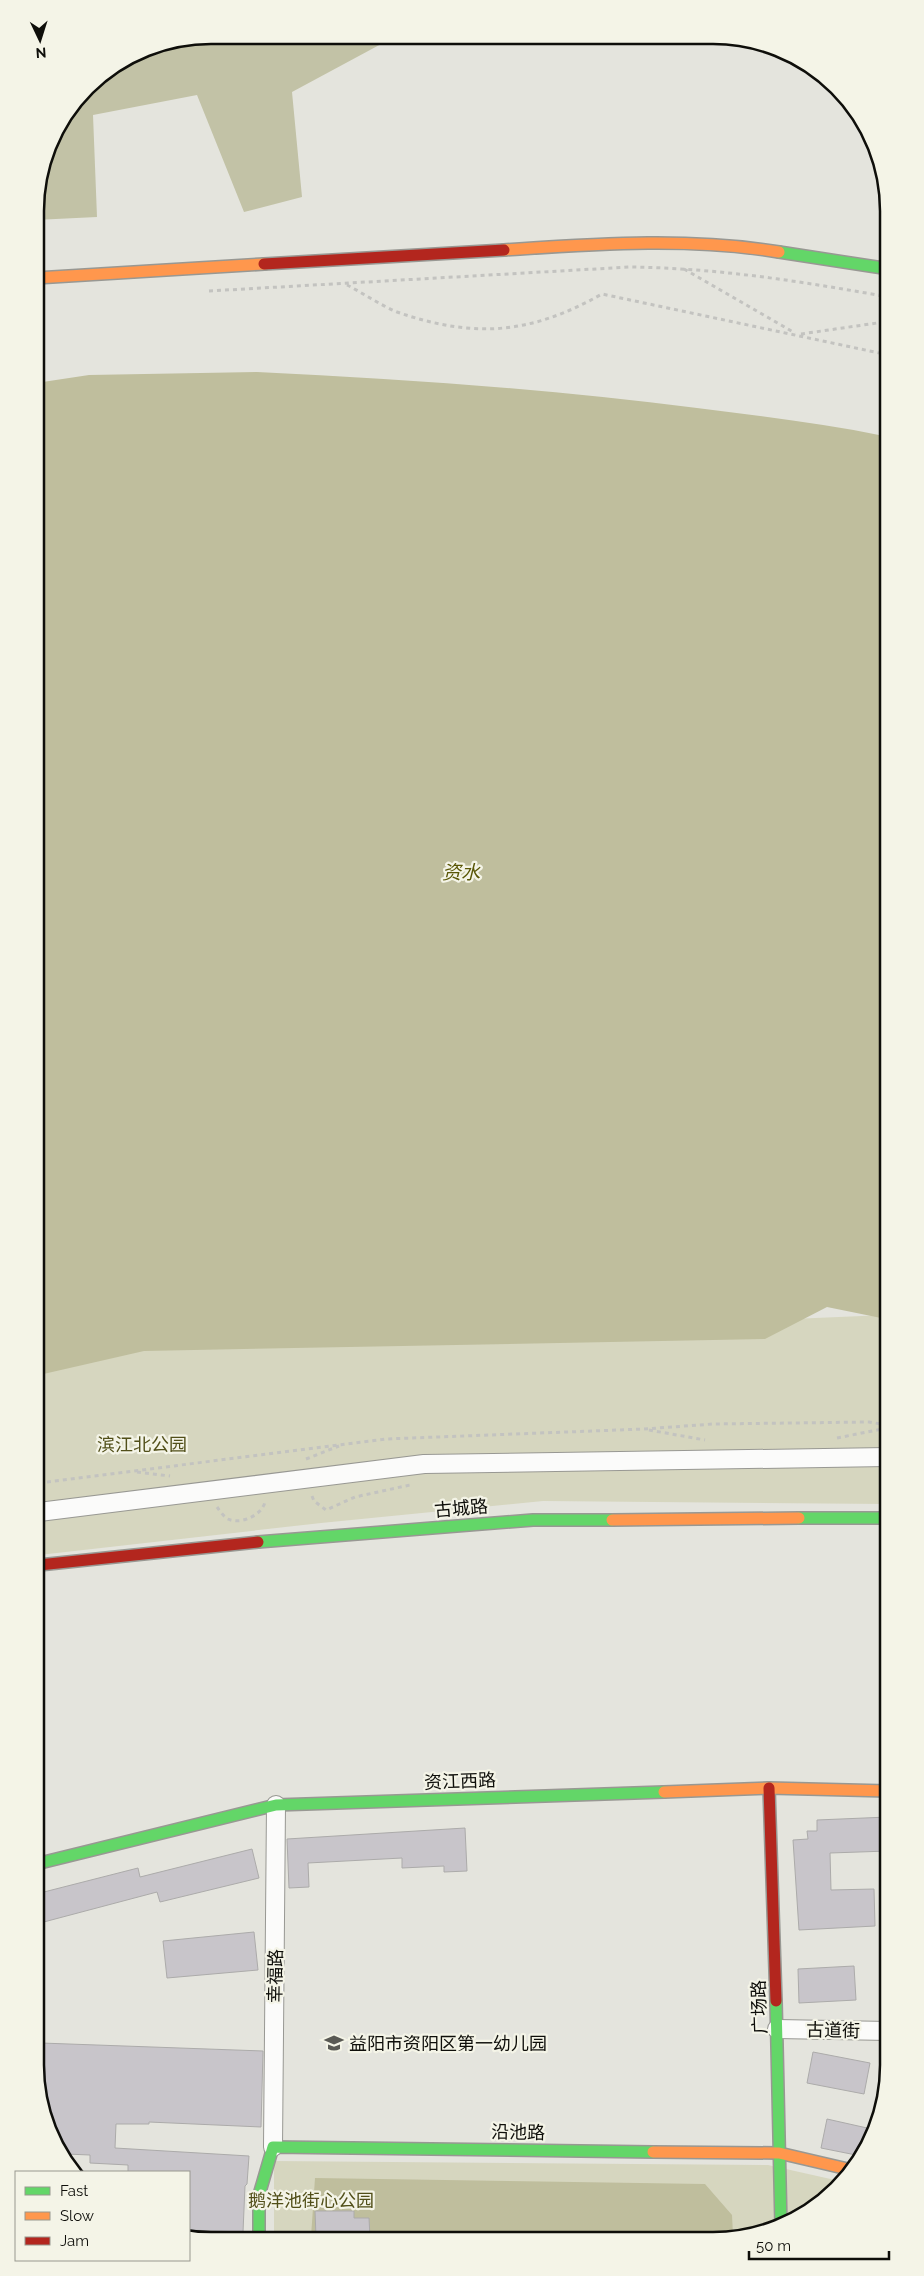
<svg xmlns="http://www.w3.org/2000/svg" width="924" height="2276" viewBox="0 0 924 2276" font-family="Raleway,'Noto Sans SC',sans-serif">
<style>
.green{fill:#d6d6bf}
.forest{fill:#c2c2a6}
.water{fill:#bfbe9d}
.building{fill:#c8c5ca;stroke:#acabaa}
.lines{fill:none;stroke-linecap:round;stroke-linejoin:round}
.street-casing{stroke:#989893;stroke-width:20}
.fast-casing{stroke:#989893;stroke-width:14}
.slow-casing{stroke:#989893;stroke-width:14}
.jam-casing{stroke:#989893;stroke-width:14}
.path{stroke:#c3c3c0;stroke-width:3;stroke-dasharray:4 4;stroke-linecap:butt}
.street{stroke:#fbfbfa;stroke-width:18}
.fast{stroke:#63d668;stroke-width:11}
.slow{stroke:#ff974d;stroke-width:11}
.jam{stroke:#b3261e;stroke-width:11}
.labels{text-anchor:middle;dominant-baseline:central;stroke-width:4.5;stroke-linejoin:round;paint-order:stroke}
.park-label{font-size:18px;fill:#514f19;stroke:#f4f4e7}
.street-label{font-size:18px;fill:#0e0e0a;stroke:#f4f4e7}
.poi-label{font-size:18px;fill:#0e0e0a;stroke:#f4f4e7;text-anchor:start}
.water-label{font-size:19px;font-style:italic;fill:#595605;stroke:#f4f4e7}
.rim{fill:none;stroke:#0e0e0a;stroke-width:2.5}
</style>
<rect width="100%" height="100%" fill="#e4e4dd"/>
<!-- green -->
<path class="green" d="M886 1315 887 1504 543 1501 321 1523 39 1555V1361L100 1348Z
M274 2161 768 2165 844 2182 801 2217 758 2235 274 2237Z"/>
<!-- forest -->
<path class="forest" d="M211 35 396 36 292 92 302 197 244 212 197 95 93 115 97 217 35 220V199L53 133 95 79 144 48Z"/>
<!-- water -->
<path class="water" d="M257 372C404 379 551 389 697 408 760 416 822 423 884 436L886 1319 827 1307 765 1339 144 1351 39 1375 36 383 89 375Z
M315 2178 705 2184 732 2215 733 2235 311 2237Z"/>
<!-- building -->
<path class="building" d="M888 1817V1851L830 1853 831 1890 874 1889 875 1926 799 1930 793 1840 808 1839 807 1831H817V1820Z
M465 1828 467 1871 444 1872V1866L402 1868V1858L308 1863 309 1887 289 1888 287 1839Z
M252 1849 259 1878 160 1902 157 1892 40 1923V1893L138 1868 140 1877Z
M254 1932 258 1970 167 1978 163 1941Z
M854 1966 856 2000 799 2003 798 1969Z
M41 2043 263 2051 261 2127 149 2122V2124H116L115 2148 249 2156 247 2184 245 2186 243 2232 189 2230V2172H128V2165L90 2163V2155L66 2154 41 2110Z
M813 2052 870 2063 864 2094 807 2083Z
M827 2119 876 2130V2132L861 2156 821 2148Z
M315 2211H354V2218H369L370 2237H316Z"/>
<g class="lines">
<!-- street casing -->
<g class="street-casing">
<path id="street" d="M39 1512 424 1464 887 1457
M777 2029 889 2031
M273 2147 276 1805"/>
</g>
<!-- fast casing -->
<g class="fast-casing">
<path id="fast" d="M779 252 883 268
M799 1518H887
M258 1542 533 1520H612
M40 1863 276 1805 664 1792
M776 2001 781 2226
M259 2237V2195L273 2147 653 2152"/>
</g>
<!-- slow casing -->
<g class="slow-casing">
<path id="slow" d="M504 250C596 244 688 237 779 252
M36 278 264 264
M612 1520 799 1518
M664 1792 769 1788 888 1791
M653 2152 779 2153 852 2170"/>
</g>
<!-- jam casing -->
<g class="jam-casing">
<path id="jam" d="M264 264 504 250
M39 1565 258 1542
M769 1788 776 2001"/>
</g>
<!-- path -->
<path class="path" d="M684 269 795 333
M347 285C363 293 380 305 397 312 475 339 531 334 602 294L884 354
M209 291 630 267C716 268 799 281 883 296
M801 334 884 322
M649 1430 705 1440
M837 1438 887 1428
M306 1459 339 1446
M137 1472 170 1476
M39 1483 386 1439 644 1429 713 1424 869 1422 887 1425
M312 1496 314 1501 326 1510 355 1497 410 1485
M217 1507C220 1511 224 1517 228 1519 241 1525 262 1515 265 1502"/>
<!-- street -->
<use href="#street" class="street"/>
<!-- fast -->
<use href="#fast" class="fast"/>
<!-- slow -->
<use href="#slow" class="slow"/>
<!-- jam -->
<use href="#jam" class="jam"/>
</g>
<!-- icons -->
<defs>
<g id="school-bare" transform="scale(1.5)"><path d="M0-5L7-2L0 1L-7-2ZM-4 1L0 2.5L4 1V4Q0 6-4 4Z" fill="#595954" stroke="#f4f4e7" stroke-width="2.5" paint-order="stroke"/></g>
</defs>
<g fill-rule="evenodd">
<use href="#school-bare" x="334" y="2043"/>
</g>
<g class="labels">
<!-- park labels -->
<g class="park-label">
<text x="142" y="1444">滨江北公园</text>
<text x="311" y="2200">鹅洋池街心公园</text>
</g>
<!-- street labels -->
<g class="street-label">
<text transform="translate(461 1508) rotate(-5)">古城路</text>
<text transform="translate(460 1781) rotate(-2)">资江西路</text>
<text transform="translate(275 1976) rotate(-89)">幸福路</text>
<text transform="translate(759 2007) rotate(-92)">广场路</text>
<text transform="translate(833 2030) rotate(1)">古道街</text>
<text transform="translate(518 2132) rotate(1)">沿池路</text>
</g>
<!-- poi labels -->
<g class="poi-label">
<text x="349" y="2043">益阳市资阳区第一幼儿园</text>
</g>
<!-- water labels -->
<g class="water-label">
<text x="461" y="872">资水</text>
</g>
</g>
<!-- crop -->
<path d="M0 0H924V2276H0ZM211 44H713A167 167 0 0 1 880 211V2065A167 167 0 0 1 713 2232H211A167 167 0 0 1 44 2065V211A167 167 0 0 1 211 44Z" fill="#f4f4e7" fill-rule="evenodd"/>
<path class="rim" d="M211 44H713A167 167 0 0 1 880 211V2065A167 167 0 0 1 713 2232H211A167 167 0 0 1 44 2065V211A167 167 0 0 1 211 44Z"/>
<!-- legend -->
<rect x="15" y="2171" width="175" height="90" fill="#f4f4e7" stroke="#98988f"/>
<rect x="25" y="2187" width="25" height="8" fill="#63d668" stroke="#98988f"/>
<text x="60" y="2196" font-size="15" fill="#0e0e0a">Fast</text>
<rect x="25" y="2212" width="25" height="8" fill="#ff974d" stroke="#98988f"/>
<text x="60" y="2221" font-size="15" fill="#0e0e0a">Slow</text>
<rect x="25" y="2237" width="25" height="8" fill="#b3261e" stroke="#98988f"/>
<text x="60" y="2246" font-size="15" fill="#0e0e0a">Jam</text>
<!-- north arrow -->
<g transform="translate(40 40) rotate(176)" stroke="#f4f4e7" stroke-width="4" paint-order="stroke">
<path d="M0-4L9 19L0 12L-9 19Z" fill="#0e0e0a"/>
<text y="-8" font-size="14" font-weight="bold" text-anchor="middle" fill="#0e0e0a">N</text>
</g>
<!-- scale -->
<path d="M749 2251v8h140v-8" fill="none" stroke="#0e0e0a" stroke-width="2.5"/>
<text x="756" y="2251" font-size="15" fill="#0e0e0a" stroke="#f4f4e7" stroke-width="4" paint-order="stroke">50 m</text>
</svg>
